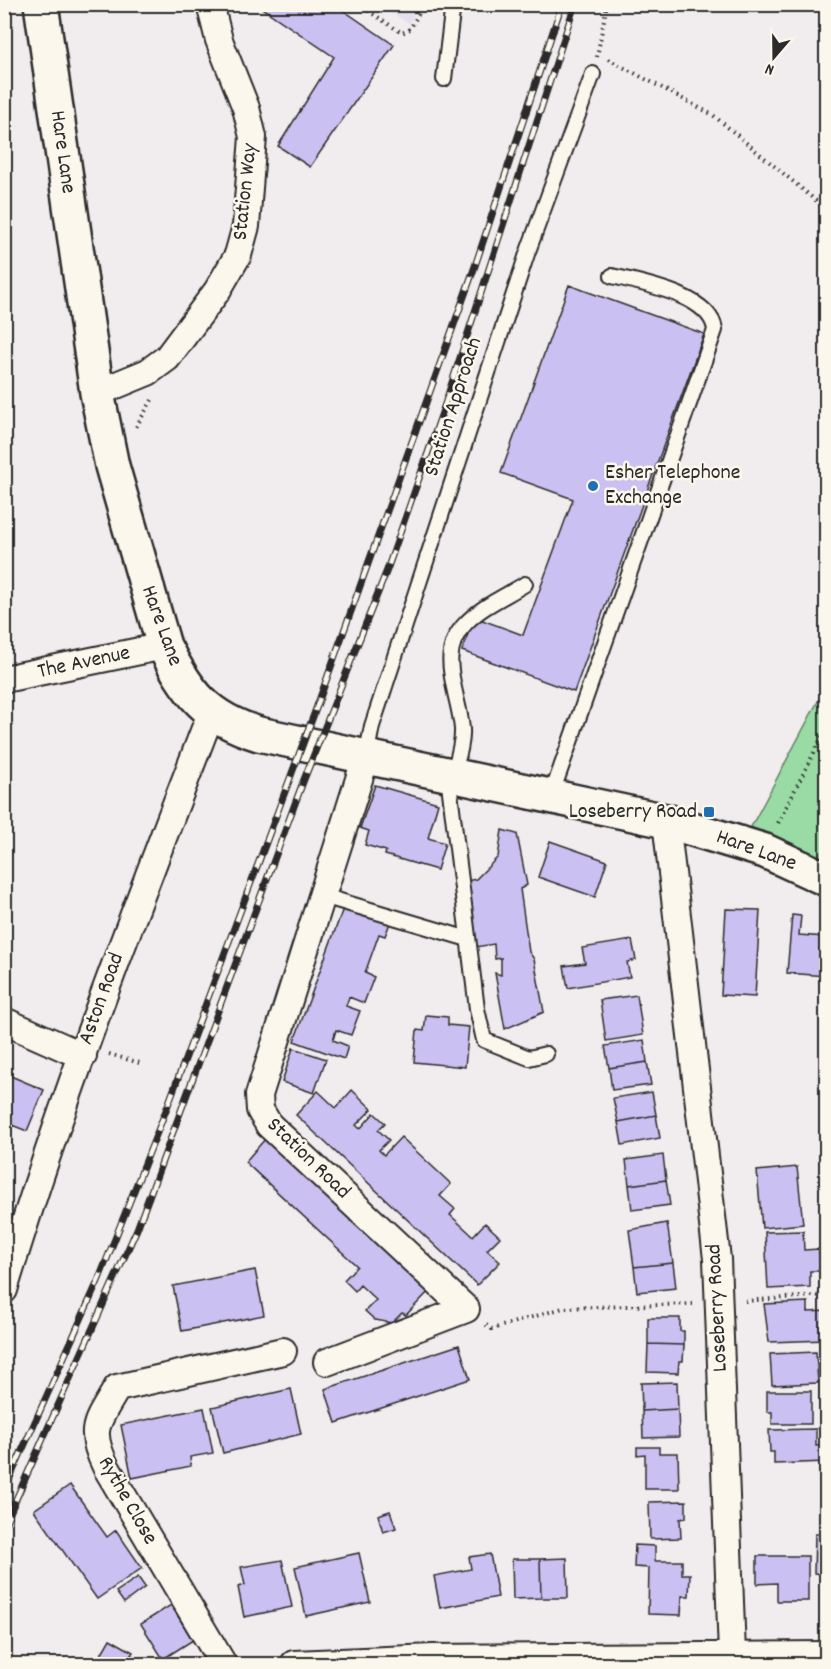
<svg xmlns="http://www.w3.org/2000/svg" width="831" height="1669" viewBox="0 0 831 1669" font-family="Dekko,sans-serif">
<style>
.built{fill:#e6dfee}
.green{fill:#9adaa4;stroke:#628268;stroke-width:1.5}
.building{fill:#cbc0f2;stroke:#2b2b2b;stroke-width:1.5}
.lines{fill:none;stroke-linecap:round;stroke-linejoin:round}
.service-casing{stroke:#2b2b2b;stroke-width:18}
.minor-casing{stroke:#2b2b2b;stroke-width:30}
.tertiary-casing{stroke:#2b2b2b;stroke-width:38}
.path{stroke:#2b2b2b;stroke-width:4;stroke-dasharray:1.5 4.5;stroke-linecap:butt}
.service{stroke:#fbf7ec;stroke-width:14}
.minor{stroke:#fbf7ec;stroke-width:26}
.tertiary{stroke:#fbf7ec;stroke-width:33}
.rail-casing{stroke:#2b2b2b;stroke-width:7}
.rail{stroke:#fbf7ec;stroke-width:4.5;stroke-dasharray:14;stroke-linecap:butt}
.poi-dot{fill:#1f6fb2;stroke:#fbf7ec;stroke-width:2}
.labels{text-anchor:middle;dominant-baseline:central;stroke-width:5;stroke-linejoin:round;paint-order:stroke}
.street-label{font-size:22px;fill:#2b2b2b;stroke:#fbf7ec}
.poi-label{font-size:22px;fill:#2b2b2b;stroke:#fbf7ec;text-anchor:start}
</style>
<rect width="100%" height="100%" fill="#f1eced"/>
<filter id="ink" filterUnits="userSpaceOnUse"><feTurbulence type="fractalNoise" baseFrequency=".0167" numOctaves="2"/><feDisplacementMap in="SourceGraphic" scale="12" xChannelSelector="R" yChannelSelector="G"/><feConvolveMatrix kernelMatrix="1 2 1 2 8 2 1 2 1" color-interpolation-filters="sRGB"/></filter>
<g filter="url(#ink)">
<!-- built -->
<path class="built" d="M379 5H420L409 24Z"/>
<!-- green -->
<path class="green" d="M826 686V858L823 865 751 827Z"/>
<!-- building -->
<path class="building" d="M256 4H334L394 45 310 167 278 146 334 57Z
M569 285 704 334 574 692 462 651 474 617 523 635 573 499 501 473Z
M375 785 438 803 428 838 445 843 437 870 385 855 386 851 365 845 369 831 360 828Z
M502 830 517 834 527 885 520 889 529 952 534 959 544 1012 505 1029 495 973 501 975V958L495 959 494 944 475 947 466 881 476 879 498 857Z
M550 841 607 861 595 897 538 877Z
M344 906 390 923 385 936 379 934 365 973 374 977 364 1003 349 997 346 1006 360 1011 351 1035 336 1030 333 1040 348 1046 344 1059 294 1041Z
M726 909 760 910 755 997 721 995Z
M792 915 801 916 799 935 826 937V976L787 973Z
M632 940 636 960 627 962 630 977 568 988 564 966 585 963 582 948Z
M637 995 643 1035 606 1041 600 1000Z
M426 1015 448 1017V1025L469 1027 465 1067 414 1062 417 1030 424 1031Z
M644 1040 647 1062 609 1068 605 1046Z
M293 1048 326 1059 314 1093 282 1082Z
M647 1062 651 1085 612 1090 609 1068Z
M6 1074 44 1090 27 1131 4 1122Z
M352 1090 372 1109 356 1125 360 1129 374 1113 385 1123 378 1130 389 1140 379 1150 384 1155 401 1137 451 1184 440 1196 455 1209 450 1215 473 1236 485 1223 500 1237 487 1250 500 1262 477 1285 296 1115 318 1091 336 1108Z
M652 1092 656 1115 618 1122 613 1098Z
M656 1115 660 1138 622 1145 618 1122Z
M266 1138 430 1290 406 1315 402 1313 392 1323 375 1320 365 1311 376 1300 360 1285 355 1291 344 1280 357 1266 245 1162Z
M663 1155 666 1180 629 1185 626 1160Z
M797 1167 803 1224 762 1228 757 1171Z
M666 1180 670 1205 632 1210 629 1185Z
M667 1223 673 1263 634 1267 629 1230Z
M803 1231 804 1250 819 1249 820 1271H810V1287L768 1289 765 1232Z
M673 1263 676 1288 637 1292 634 1267Z
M255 1270 264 1315 182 1331 173 1286Z
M808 1302V1312L826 1311V1340L769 1342 764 1304Z
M648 1318H680V1331H684V1345L648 1344Z
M648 1344 684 1345 683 1361H679L678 1373 647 1372Z
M459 1345 470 1379 336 1423 325 1389Z
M816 1352 818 1383 772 1385 770 1354Z
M677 1382 678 1409 642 1411 641 1383Z
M291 1389 301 1434 223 1453 212 1407Z
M767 1391H811V1424H772V1412H767Z
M204 1408 213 1453 190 1457 191 1466 132 1478 121 1425Z
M678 1409 679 1437 643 1438 642 1411Z
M816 1429V1446L826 1445V1462L774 1464V1452H770L769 1430Z
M637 1447H659V1453H678L679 1489H645V1454L637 1455Z
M70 1485 107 1537 116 1530 142 1568 97 1599 34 1510Z
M686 1501V1518L680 1519 681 1538 650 1539 649 1502Z
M390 1511 396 1528 383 1532 378 1515Z
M815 1534H826V1591V1574L814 1573Z
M635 1545 655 1546V1561H682V1574H690L689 1596H682L681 1615 648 1614 649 1568 634 1567Z
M359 1553 370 1602 306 1616 295 1567Z
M490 1554 498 1597 440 1608 434 1576 471 1569 469 1557Z
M757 1556H808V1601H777V1583L757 1584Z
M567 1558 568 1598H541L540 1559Z
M512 1559H540L541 1598 513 1599Z
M282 1560 292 1607 244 1617 238 1587 245 1585 241 1567Z
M138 1577 145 1587 124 1603 116 1592Z
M171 1605 193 1640 163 1659 141 1624Z
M110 1639 133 1652 131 1655 148 1664 96 1663Z"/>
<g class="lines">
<!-- service casing -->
<g class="service-casing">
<path id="service" d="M444 79 453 4
M366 757 372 726 527 254 593 74
M453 775C457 760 463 744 462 729 459 692 435 654 466 623 482 606 506 596 525 584
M448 776 477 1009 484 1040 529 1058 546 1054
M551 796 715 330C711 295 641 283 612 276
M323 896 468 939"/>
</g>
<!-- minor casing -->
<g class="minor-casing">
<path id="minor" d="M97 393 148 372 167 358 217 291 238 255 246 226 253 137 246 108 219 40 210 4
M4 679 164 646
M666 821 717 1259 732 1654
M4 1021 83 1056
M4 1290C63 1094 138 903 211 713
M327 1362 466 1309 269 1125 260 1110 259 1095 366 757
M223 1664 106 1467C87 1428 97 1423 117 1388L283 1351
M294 1664 433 1658 826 1655"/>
</g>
<!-- tertiary casing -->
<g class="tertiary-casing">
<path id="tertiary" d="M41 4 97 393 112 466 164 646C188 693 206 718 259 734L666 821 765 851 826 879"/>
</g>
<!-- path -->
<path class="path" d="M358 4 402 33 410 29 424 4
M597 57 607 4
M608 59 713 115 826 209
M136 427 152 400
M778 823 826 729
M109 1054 143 1064
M745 1301 826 1295
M486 1325 492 1329 563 1308 693 1304"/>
<!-- service -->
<use href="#service" class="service"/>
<!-- minor -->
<use href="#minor" class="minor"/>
<!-- tertiary -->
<use href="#tertiary" class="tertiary"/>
<!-- rail casing -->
<g class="rail-casing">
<path id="rail" d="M4 1491 99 1279 168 1105 317 706 474 269 562 4
M4 1526 137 1229 303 782 387 570 444 407 575 4"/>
</g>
<!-- rail -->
<use href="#rail" class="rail"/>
</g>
</g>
<!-- markers -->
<g class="poi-dot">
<circle cx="593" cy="486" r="6"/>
<rect x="703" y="806" width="12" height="12" rx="3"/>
</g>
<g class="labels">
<!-- street labels -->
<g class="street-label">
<text transform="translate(62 152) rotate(82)">Hare Lane</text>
<text transform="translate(246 192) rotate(-84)">Station Way</text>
<text transform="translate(454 407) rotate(-72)">Station Approach</text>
<text transform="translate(161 626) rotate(70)">Hare Lane</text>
<text transform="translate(84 663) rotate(-12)">The Avenue</text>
<text transform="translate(756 851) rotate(20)">Hare Lane</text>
<text transform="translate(102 999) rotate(-70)">Aston Road</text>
<text transform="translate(308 1159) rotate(44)">Station Road</text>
<text transform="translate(718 1308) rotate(-93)">Loseberry Road</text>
<text transform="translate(127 1501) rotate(60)">Rythe Close</text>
</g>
<!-- poi labels -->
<g class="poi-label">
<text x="605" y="473">Esher Telephone<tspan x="605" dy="25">Exchange</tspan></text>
<text x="697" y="812" text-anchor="end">Loseberry Road</text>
</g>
</g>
<!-- margin -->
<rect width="831" height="1669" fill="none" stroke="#fbf7ec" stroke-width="24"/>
<rect x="12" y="12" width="807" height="1645" fill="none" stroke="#2b2b2b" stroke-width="2" filter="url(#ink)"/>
<!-- north arrow -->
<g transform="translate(774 57) rotate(200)" stroke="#fbf7ec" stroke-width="4.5" paint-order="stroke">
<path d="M0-4.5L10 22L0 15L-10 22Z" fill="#2b2b2b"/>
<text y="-9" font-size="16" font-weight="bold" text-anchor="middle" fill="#2b2b2b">N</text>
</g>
</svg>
